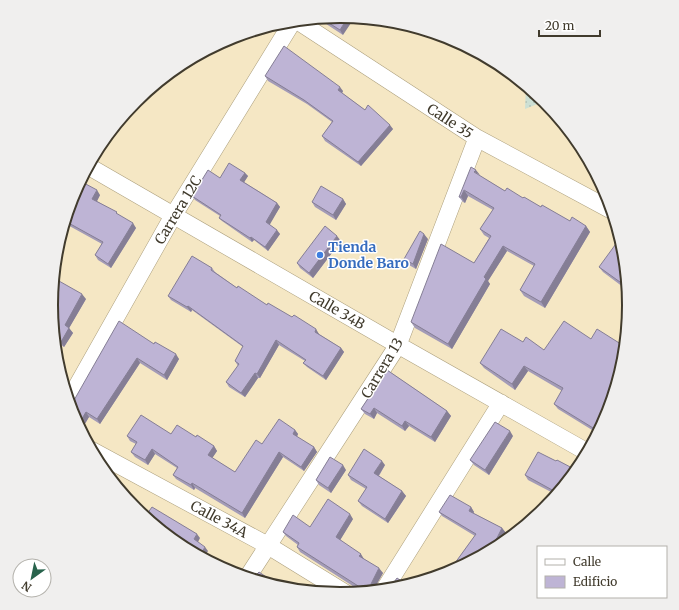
<svg xmlns="http://www.w3.org/2000/svg" width="679" height="610" viewBox="0 0 679 610" font-family="Merriweather,serif">
<style>
.grass{fill:url(#grass-dots)}
.lines{fill:none;stroke-linecap:round;stroke-linejoin:round}
.street-casing{stroke:#ada07e;stroke-width:18}
.path{stroke:#958b73;stroke-width:2.5;stroke-dasharray:3 2;stroke-linecap:butt}
.street{stroke:#fff;stroke-width:17}
.wall{fill:#a39bb7}
.shaded-wall{fill:#857e95}
.building{fill:#beb4d5;stroke:#857e95}
.shop-dot{fill:#3f7fe0;stroke:#fff;stroke-width:1.5}
.labels{text-anchor:middle;dominant-baseline:central;stroke-width:3;stroke-linejoin:round;paint-order:stroke}
.street-label{font-size:14px;fill:#413b2d;stroke:#fff}
.shop-label{font-size:14px;font-weight:bold;fill:#366cbe;stroke:#fff;text-anchor:start}
.rim{fill:none;stroke:#413b2d;stroke-width:2}
</style>
<defs>
<pattern id="grass-dots" width="8" height="8" patternUnits="userSpaceOnUse"><rect width="8" height="8" fill="#cde0d4"/><path d="M2 2h.1M6 6h.1" fill="none" stroke="#b1c1b6" stroke-width="1.8" stroke-linecap="round"/></pattern>
</defs>
<rect width="100%" height="100%" fill="#f5e7c4"/>
<!-- grass -->
<path class="grass" d="M526 86 544 101H545L525 109Z"/>
<g class="lines">
<!-- street casing -->
<g class="street-casing">
<path id="street" d="M296 20 477 138 611 210
M88 166 398 345 587 452
M68 402 173 216 293 21
M91 450 267 545 345 593
M247 578 398 345 477 138
M384 590 501 403"/>
</g>
<!-- path -->
<path class="path" d="M99 151 115 126"/>
<!-- street -->
<use href="#street" class="street"/>
</g>
<!-- wall -->
<path class="wall" d="M340 16 343 35 317 18Z
M265 76 343 91 342 93 365 110 393 129 361 166 325 141 322 136 332 122 307 104 268 81Z
M245 173 248 176 244 182 277 203 280 207 269 224 280 234 268 251 254 240 252 242 222 221 219 218 220 216 195 200 192 196 220 178Z
M480 176 505 191 541 207 570 221 586 226 590 232 545 308 524 296 520 290 534 266 507 251 488 281 490 284 452 349 415 328 411 322 474 263 489 238 484 235 480 229 493 210 468 196 465 203 463 202 459 197Z
M73 194 100 195 97 201 119 215 136 228 111 268 98 260 95 255 102 244 64 223Z
M343 199 346 204 336 220 315 207 312 202Z
M428 239 416 269 407 264 404 259Z
M341 241 313 278 300 268 297 263Z
M623 249 627 290 603 272 599 267Z
M212 268 215 272 237 288 267 305 319 334 341 348 344 352 326 380 307 367 303 363 305 361 279 345 260 378H258L245 397 229 387 226 382 238 366 235 361 243 347 192 310 191 312 171 300 168 296Z
M86 299 69 328 73 333 64 347 58 343 55 347 50 305Z
M591 339 606 416 597 433 558 409 554 404 562 391 528 371 515 390 484 368 480 363 523 342 544 350Z
M154 344 179 359 167 380 140 363 100 424 89 417 83 427 76 422 72 415Z
M387 370 447 411 451 416 435 442 409 426 405 431 377 413 374 419 365 414 361 409Z
M295 430 298 434 297 437 314 447 317 452 304 471 283 457 245 518 195 488 194 490 176 479 173 475 177 468 155 454 148 465 135 457 131 452 136 444 130 441 127 436 171 434 196 437 214 446 217 451 212 458 235 472 262 444Z
M513 436 489 475 474 465 470 460Z
M556 461 576 470 551 501 549 499 553 493 528 480 525 475Z
M385 465 379 476 402 491 406 496 388 523 362 506 358 501 366 489 351 480 348 475Z
M346 470 331 493 319 485 316 480Z
M471 507 474 512 473 513 502 528 506 533 499 546 458 568 455 563 475 536 442 516 439 512Z
M353 519 340 540 364 559 383 573 374 589V591L362 592 300 552 297 547 298 545 286 536 283 532Z"/>
<!-- shaded-wall -->
<path class="shaded-wall" d="M348 17H355L343 35 340 30Z
M340 87 343 91 341 95 338 90Z
M390 125 393 129 361 166 358 162Z
M476 170 480 175 474 172Z
M245 173 248 176 243 184 240 180Z
M97 190 100 195 96 203 92 199Z
M464 190 468 196 465 203 461 197Z
M343 199 346 204 336 220 333 215Z
M277 203 280 207 269 226 266 222Z
M133 223 136 228 111 268 108 264Z
M586 226 590 232 545 308 541 302Z
M277 230 280 234 268 251 265 247Z
M424 234 428 239 416 269 413 264Z
M337 236 341 241 313 278 309 273Z
M251 237 254 240 252 242 250 238Z
M503 246 507 251 488 281 490 284 452 349 448 344 484 277Z
M82 294 86 299 68 330 69 328 73 333 64 347 61 342 65 325Z
M188 306 192 310 191 312 187 307Z
M316 329 319 334 318 336 315 332Z
M54 338 58 343 55 347Z
M276 340 279 345 260 378 257 374Z
M341 348 344 352 326 380 323 376Z
M176 354 179 359 167 380 164 375Z
M137 358 140 363 100 424 97 419Z
M524 366 528 371 515 390 512 384Z
M255 373 258 378 245 397 241 393Z
M374 408 377 413 374 419 370 414Z
M447 411 451 416 435 442 431 437Z
M86 412 89 417 83 427 80 422Z
M405 421 409 426 405 431 402 426Z
M295 430 298 434 296 438 293 434Z
M510 431 513 436 489 475 485 470Z
M214 446 217 451 211 460 208 455Z
M314 447 317 452 304 471 301 467Z
M152 449 155 454 148 465 145 460Z
M279 452 283 457 245 518 242 513Z
M382 461 385 465 377 478 374 473Z
M343 465 346 470 331 493 328 488Z
M192 483 195 488 194 490 191 485Z
M402 491 406 496 388 523 385 519Z
M471 507 474 512 472 516 469 511Z
M350 514 353 519 339 542 336 537Z
M502 528 506 533 499 546 491 550Z
M197 534 200 538 197 544 194 539Z
M205 547 208 551 204 558 201 554Z
M361 554 364 559 363 561 359 556Z
M379 568 383 573 374 589V591H373L371 584Z"/>
<!-- building -->
<path class="building" d="M340 16 348 17 340 30 321 18Z
M284 46 340 87 338 90 365 110 368 105 390 125 358 162 322 136 333 121 304 100 265 76Z
M229 163 245 173 240 180 277 203 266 222 277 230 265 247 251 237 250 238 219 218 221 215 192 196 208 170 220 178Z
M471 167 476 170 474 172 505 191 507 188 523 198 524 197 541 207 542 205 570 221 572 217 586 226 541 302 520 290 535 264 503 246 484 277 486 279 448 344 411 322 441 244 474 263 491 236 480 229 494 208 464 190 461 197H459Z
M82 182 97 190 92 199 117 212 116 213 133 223 108 264 95 255 103 242 65 221 73 194 79 183 81 184Z
M321 186 343 199 333 215 312 202Z
M325 226 337 236 309 273 297 263Z
M420 231 424 234 413 264 404 259Z
M618 241 621 243 623 249 627 287 599 267Z
M192 256 212 268 211 270 237 288 238 286 267 305 268 303 292 317 294 315 316 329 315 332 341 348 323 376 303 363 306 360 276 340 257 374 255 373 241 393 226 382 239 364 235 361 243 346 188 306 187 307 168 296Z
M59 281 82 294 65 325 69 328 61 342 54 338 50 305 52 291 53 292Z
M119 321 154 344 155 342 176 354 164 375 137 358 97 419 86 412 80 422 74 417 69 405 73 402Z
M564 321 591 339 597 329 624 346 623 362 606 416 598 431 554 404 563 388 524 366 512 384 480 363 501 329 523 342 526 337 544 350Z
M387 370 447 411 431 437 405 421 402 426 374 408 370 414 361 409Z
M141 415 171 434 177 425 196 437 197 435 214 446 208 455 235 472 256 440 262 444 279 419 295 430 293 434 314 447 301 467 279 452 242 513 192 483 191 485 173 475 178 467 152 449 145 460 131 452 137 442 127 436Z
M495 422 510 431 485 470 470 460Z
M364 449 382 461 374 473 402 491 385 519 358 501 367 487 348 475Z
M538 452 556 461 557 460 576 470 551 500 549 499 554 491 525 475Z
M330 457 343 465 328 488 316 480Z
M450 495 471 507 469 511 502 528 491 550 460 567 455 563 476 534 439 512Z
M328 499 350 514 336 537 361 554 359 556 379 568 371 584 372 589 373 591H366L297 547 299 543 283 532 293 515 310 527Z
M133 507 147 514 152 507 197 534 194 539 205 547 201 554 208 558 207 560 179 545Z
M259 572 284 589 252 579Z
M397 578 406 584 408 581 411 584 396 588 389 589Z"/>
<!-- markers -->
<circle class="shop-dot" cx="320" cy="255" r="4"/>
<g class="labels">
<!-- street labels -->
<g class="street-label">
<text transform="translate(450 121) rotate(33)">Calle 35</text>
<text transform="translate(178 210) rotate(-59)">Carrera 12C</text>
<text transform="translate(337 310) rotate(30)">Calle 34B</text>
<text transform="translate(382 368) rotate(-59)">Carrera 13</text>
<text transform="translate(219 519) rotate(28)">Calle 34A</text>
</g>
<!-- shop labels -->
<g class="shop-label">
<text x="328" y="247">Tienda<tspan x="328" dy="16">Donde Baro</tspan></text>
</g>
</g>
<!-- crop -->
<path d="M0 0H679V610H0ZM58 305a282 282 0 1 1 564 0a282 282 0 1 1-564 0Z" fill="#f0efee" fill-rule="evenodd"/>
<path class="rim" d="M58 305a282 282 0 1 1 564 0a282 282 0 1 1-564 0Z"/>
<!-- legend -->
<rect x="537" y="546" width="130" height="52" fill="#ffffff" stroke="#b3b1ab"/>
<rect x="545" y="559" width="20" height="6" fill="#ffffff" stroke="#b3b1ab"/>
<text x="573" y="566" font-size="12" fill="#413b2d">Calle</text>
<rect x="545" y="576" width="20" height="12" fill="#beb4d5" stroke="#b3b1ab"/>
<text x="573" y="586" font-size="12" fill="#413b2d">Edificio</text>
<!-- north arrow -->
<g transform="translate(32 578) rotate(213)"><circle r="19" fill="#ffffff" stroke="#b3b1ab"/>
<path d="M0-3L7 15L0 10L-7 15Z" fill="#28634c"/>
<text y="-6" font-size="11" font-weight="bold" text-anchor="middle" fill="#413b2d">N</text>
</g>
<!-- scale -->
<path d="M539 30v6h61v-6" fill="none" stroke="#413b2d" stroke-width="2"/>
<text x="545" y="30" font-size="12" fill="#413b2d" stroke="#ffffff" stroke-width="3" paint-order="stroke">20 m</text>
</svg>
